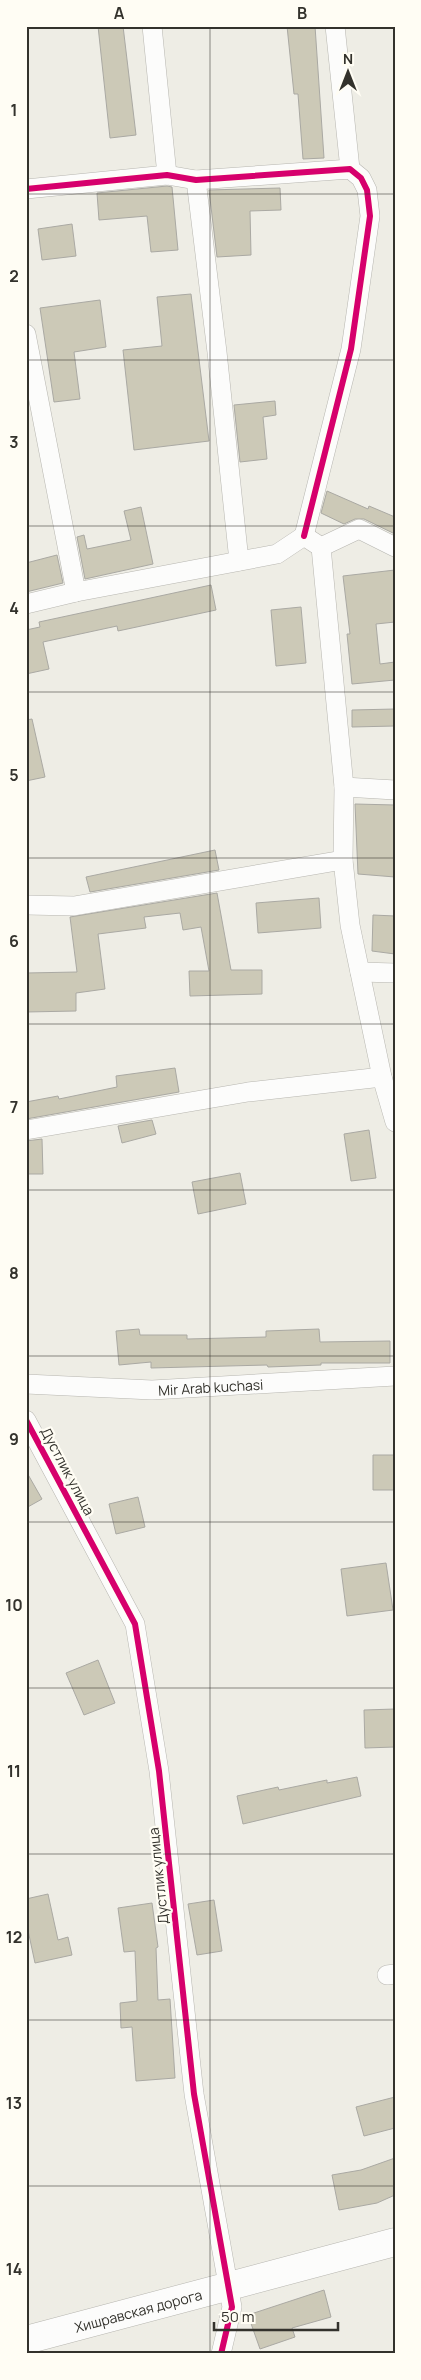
<svg xmlns="http://www.w3.org/2000/svg" width="421" height="2380" viewBox="0 0 421 2380" font-family="Manrope,sans-serif">
<style>
.building{fill:#ccc9b7;stroke:#aaa9a3}
.lines{fill:none;stroke-linecap:round;stroke-linejoin:round}
.street-casing{stroke:#b7b6b0;stroke-width:20}
.secondary-casing{stroke:#b7b6b0;stroke-width:29}
.street{stroke:#fcfcfb;stroke-width:19}
.secondary{stroke:#fcfcfb;stroke-width:28}
.cycleway-casing{stroke:#fffdf4;stroke-width:9}
.cycleway{stroke:#d6006c;stroke-width:6}
.grid{fill:none;stroke:#33322c;stroke-width:1;stroke-opacity:0.55}
.labels{text-anchor:middle;dominant-baseline:central;stroke-width:4.5;stroke-linejoin:round;paint-order:stroke}
.street-label{font-size:14px;fill:#33322c;stroke:#fffdf4}
.neatline{fill:none;stroke:#33322c;stroke-width:2}
.grid-label{font-size:16px;text-anchor:middle;font-weight:bold;fill:#33322c}
</style>
<rect width="100%" height="100%" fill="#eeede5"/>
<!-- building -->
<path class="building" d="M98 26H123L136 135 110 138Z
M287 26H315L324 158 303 159 298 94H294Z
M167 186 172 187 178 250 151 252 147 216 99 220 97 193Z
M280 188 281 210 250 211 251 255 217 257 209 190Z
M72 224 76 256 42 260 38 229Z
M191 294 209 441 134 450 123 350 162 346 157 297Z
M100 300 106 347 74 352 80 399 54 402 40 308Z
M275 401 276 415 263 417 267 459 240 462 234 405Z
M327 491 368 509 369 506 395 517V534L364 519H355L344 524 321 513Z
M141 507 153 564 85 579 77 537 84 535 87 549 131 540 124 511Z
M57 555 63 583 26 592V563Z
M395 570V622L376 624 380 664 395 662V680L352 684 347 634H350L343 576Z
M211 585 216 610 118 631 117 626 43 642 49 669 26 674V630L40 627 39 622Z
M301 607 306 663 276 666 271 610Z
M395 709V726L352 727V710Z
M32 719 45 777 26 781V720Z
M355 804 395 805V877L358 874Z
M215 850 219 870 90 892 86 877Z
M217 893 231 970H262V994L190 996 189 971H209L201 927 183 930 180 913 144 917 146 928 98 934 105 989 76 993V1011L26 1012V973L77 972 70 917Z
M319 898 321 928 258 933 256 903Z
M373 915 395 916V954L372 951Z
M175 1068 179 1092 26 1119V1102L58 1096 59 1099 117 1087 116 1076Z
M152 1120 156 1134 122 1143 118 1126Z
M369 1130 376 1178 351 1181 344 1134Z
M42 1139 43 1174H26V1141Z
M240 1173 246 1204 198 1214 192 1182Z
M139 1329 140 1335H187V1339L266 1337V1331L319 1329 320 1342 390 1341V1363H321V1365L268 1367 267 1365 151 1368V1362L119 1365 116 1331Z
M373 1455H395V1490H373Z
M26 1471 42 1499 26 1508Z
M138 1497 145 1527 116 1534 109 1504Z
M386 1563 393 1610 347 1616 341 1569Z
M98 1660 115 1703 84 1715 66 1673Z
M395 1709V1747L365 1748 364 1710Z
M357 1777 361 1796 243 1824 237 1796 278 1787 279 1790 327 1780V1783Z
M48 1894 58 1940 68 1937 72 1955 35 1963 26 1921V1899Z
M214 1900 222 1951 197 1955 188 1904Z
M152 1903 158 1947 156 1948 158 2000 170 1999 175 2078 136 2081 132 2027 121 2028 120 2003 137 2001 135 1951 124 1952 118 1908Z
M395 2097V2128L364 2136 356 2107Z
M395 2158V2195L377 2203 339 2210 332 2175 361 2170Z
M324 2290 331 2317 292 2328 295 2337 260 2349 248 2315Z"/>
<g class="lines">
<!-- street casing -->
<g class="street-casing">
<g id="street">
<path d="M152 26 167 175"/>
<path d="M335 26 350 169"/>
<path d="M196 180 217 352 239 561"/>
<path d="M26 189 167 175 196 180 350 169 361 178 367 190 370 216 351 349 304 536"/>
<path d="M26 334 76 592"/>
<path d="M321 547 344 787 343 860 350 925 382 1077 395 1122"/>
<path d="M26 604 76 592 277 554 304 536 321 547 359 529 395 547"/>
<path d="M344 787 395 790"/>
<path d="M26 905 74 906 343 860"/>
<path d="M360 972 395 973"/>
<path d="M26 1130 248 1092 382 1077"/>
<path id="s1" d="M26 1384 152 1390 395 1376"/>
<path d="M26 1420 135 1624 159 1771 194 2094 232 2307 221 2354"/>
<path d="M387 1975 395 1974"/>
</g>
</g>
<!-- secondary casing -->
<g class="secondary-casing">
<g id="secondary">
<path id="s2" d="M26 2340 395 2242"/>
</g>
</g>
<!-- street -->
<use href="#street" class="street"/>
<!-- secondary -->
<use href="#secondary" class="secondary"/>
<!-- cycleway casing -->
<g class="cycleway-casing">
<path id="cycleway" d="M26 189 167 175 196 180 350 169 361 178 367 190 370 216 351 349 304 536
M26 1420 135 1624 159 1771 194 2094 232 2307 221 2354"/>
</g>
<!-- cycleway -->
<use href="#cycleway" class="cycleway"/>
</g>
<!-- grid -->
<path class="grid" d="M210 26V2354M26 194H395M26 360H395M26 526H395M26 692H395M26 858H395M26 1024H395M26 1190H395M26 1356H395M26 1522H395M26 1688H395M26 1854H395M26 2020H395M26 2186H395"/>
<g class="labels">
<!-- street labels -->
<g class="street-label">
<text stroke="none"><textPath href="#s1" startOffset="185">Mir Arab kuchasi</textPath></text>
<text transform="translate(68 1471) rotate(62)">Дустлик улица</text>
<text transform="translate(158 1876) rotate(-96)">Дустлик улица</text>
<text stroke="none"><textPath href="#s2" startOffset="116">Хишравская дорога</textPath></text>
</g>
</g>
<!-- border -->
<rect width="421" height="2380" fill="none" stroke="#fffdf4" stroke-width="55"/>
<!-- north arrow -->
<g transform="translate(348 72)" stroke="#fffdf4" stroke-width="4" paint-order="stroke">
<path d="M0-4L9 19L0 12L-9 19Z" fill="#33322c"/>
<text y="-8" font-size="14" font-weight="bold" text-anchor="middle" fill="#33322c">N</text>
</g>
<!-- scale -->
<path d="M214 2322v8h124v-8" fill="none" stroke="#33322c" stroke-width="2.5"/>
<text x="221" y="2322" font-size="15" fill="#33322c" stroke="#fffdf4" stroke-width="4" paint-order="stroke">50 m</text>
<rect x="28" y="28" width="366" height="2324" class="neatline"/>
<g class="grid-label">
<text x="119" y="19">A</text>
<text x="302" y="19">B</text>
<text x="14" y="116">1</text>
<text x="14" y="282">2</text>
<text x="14" y="448">3</text>
<text x="14" y="614">4</text>
<text x="14" y="781">5</text>
<text x="14" y="947">6</text>
<text x="14" y="1113">7</text>
<text x="14" y="1279">8</text>
<text x="14" y="1445">9</text>
<text x="14" y="1611">10</text>
<text x="14" y="1777">11</text>
<text x="14" y="1943">12</text>
<text x="14" y="2109">13</text>
<text x="14" y="2275">14</text>
</g>
</svg>
